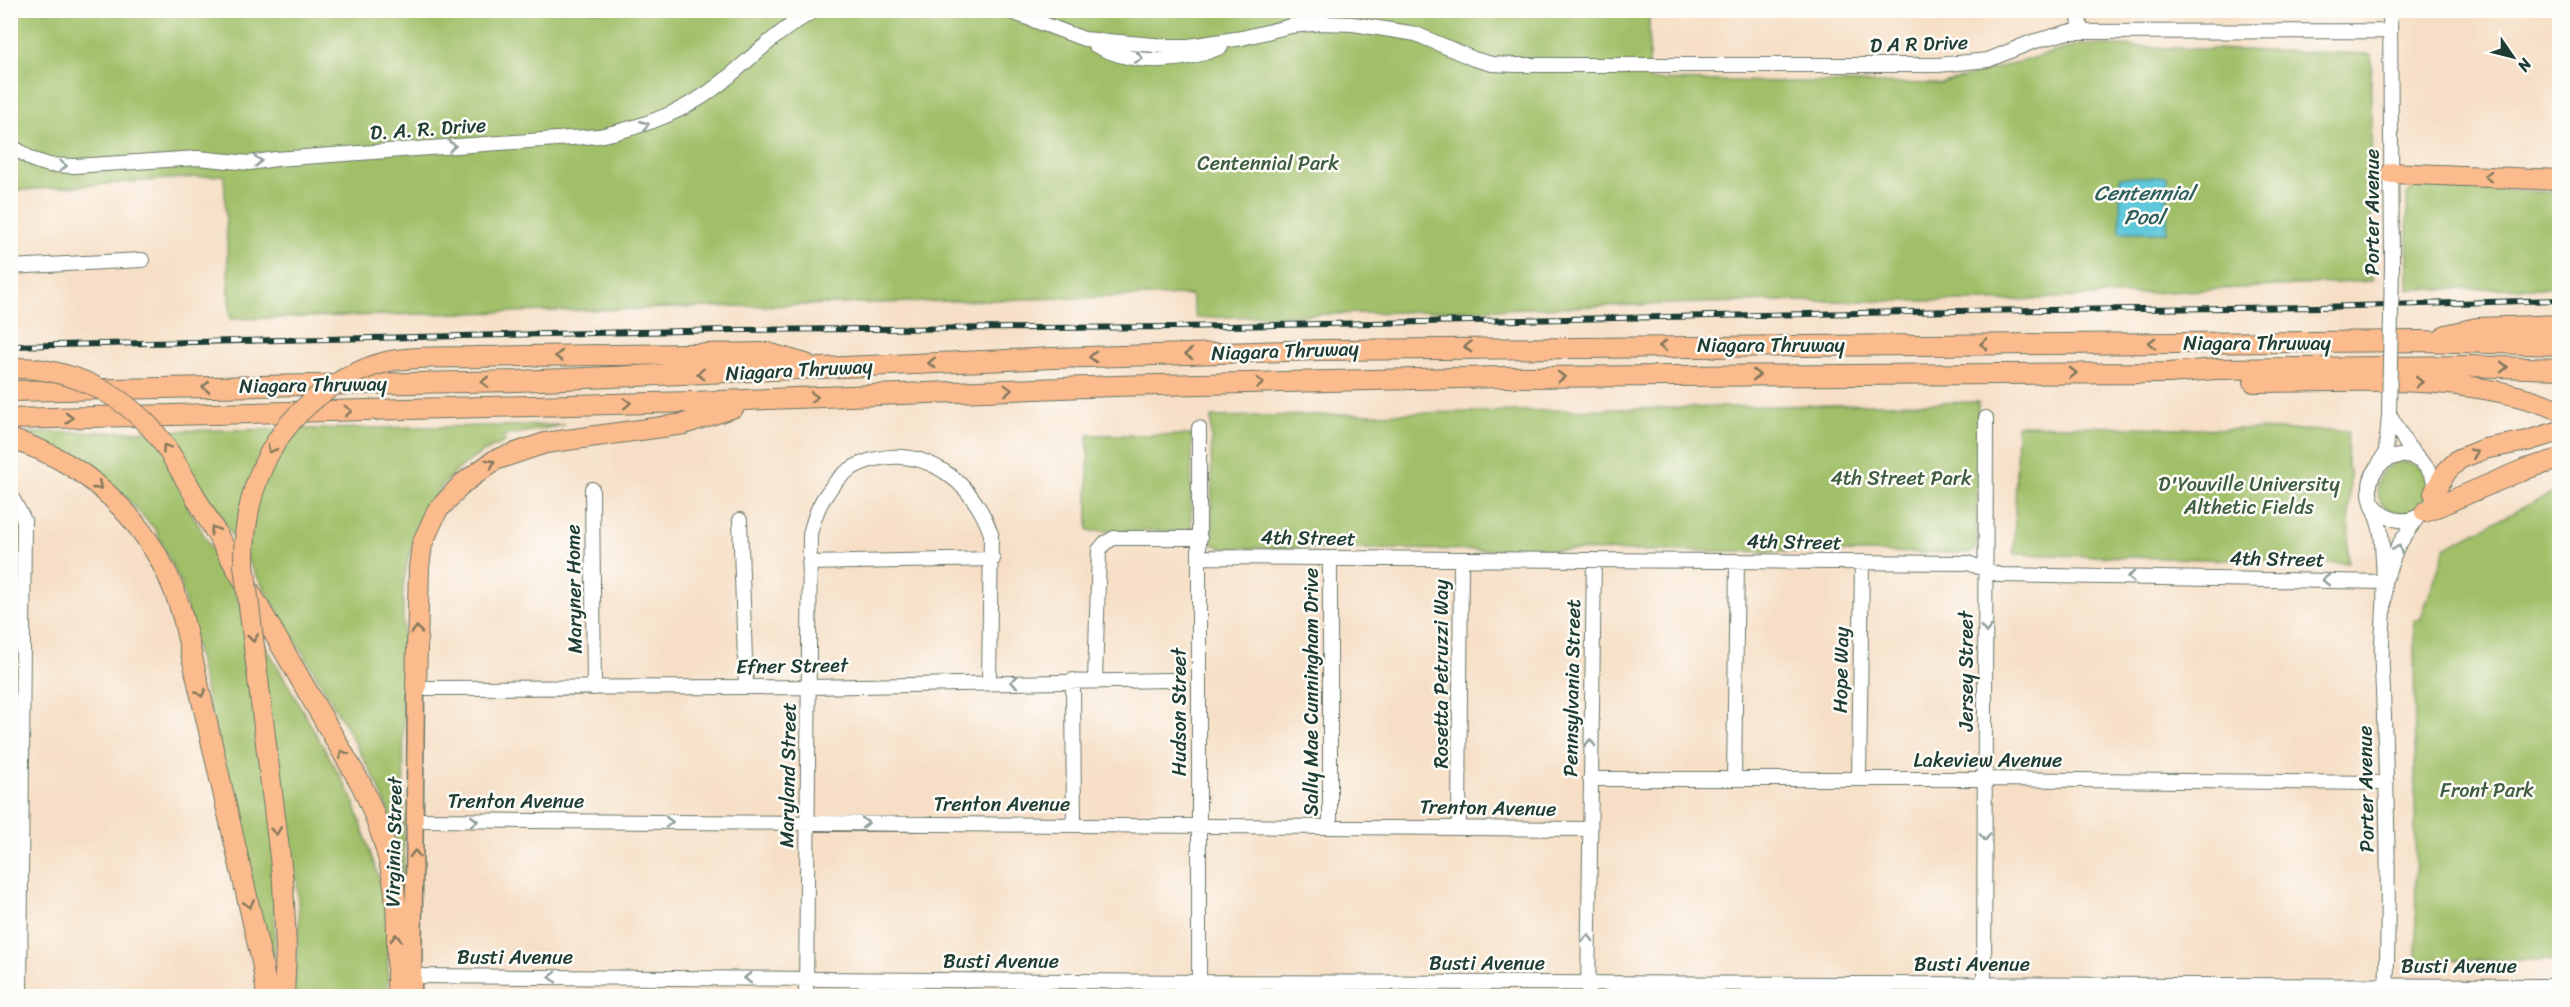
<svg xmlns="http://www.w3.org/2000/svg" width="2570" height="1007" viewBox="0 0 2570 1007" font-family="Sriracha,sans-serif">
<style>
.green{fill:#a0bf67;stroke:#607e4e;stroke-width:1.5}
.water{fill:#5fc8db;stroke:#3f8288;stroke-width:1.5}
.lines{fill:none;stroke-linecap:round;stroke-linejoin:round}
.minor-casing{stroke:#6a7667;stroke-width:16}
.major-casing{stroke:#6a7667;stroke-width:19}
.highway-casing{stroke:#6a7667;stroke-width:22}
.minor{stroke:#fff;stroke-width:14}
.major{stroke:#fbbb8c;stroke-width:16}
.highway{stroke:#fbbb8c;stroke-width:20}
.rail-casing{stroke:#1f3d34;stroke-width:6}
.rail{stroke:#fdfcf7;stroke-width:4;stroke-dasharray:11;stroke-linecap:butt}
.minor-bridge-casing{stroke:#6a7667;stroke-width:16;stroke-linecap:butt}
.highway-bridge-casing{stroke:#6a7667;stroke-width:22;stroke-linecap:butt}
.minor-bridge{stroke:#fff;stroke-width:14}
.highway-bridge{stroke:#fbbb8c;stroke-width:20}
.oneway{stroke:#8f9e9a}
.oneway2{stroke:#82765c}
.labels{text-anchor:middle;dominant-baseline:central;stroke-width:5;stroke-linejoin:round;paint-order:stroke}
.street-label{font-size:20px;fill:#1f3d34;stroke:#fdfcf7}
.park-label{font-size:20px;fill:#3f5e41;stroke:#fdfcf7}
.water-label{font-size:21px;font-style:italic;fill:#2f605e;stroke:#fdfcf7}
</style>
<rect width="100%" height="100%" fill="#fdfcf7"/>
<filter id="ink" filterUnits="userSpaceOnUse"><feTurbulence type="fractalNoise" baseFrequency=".0167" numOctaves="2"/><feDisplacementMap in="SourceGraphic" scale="12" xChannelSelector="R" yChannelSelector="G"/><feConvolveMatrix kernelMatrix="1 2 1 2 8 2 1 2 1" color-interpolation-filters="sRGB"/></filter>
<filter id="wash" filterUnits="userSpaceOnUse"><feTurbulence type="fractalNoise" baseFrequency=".008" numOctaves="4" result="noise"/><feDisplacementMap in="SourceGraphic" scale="24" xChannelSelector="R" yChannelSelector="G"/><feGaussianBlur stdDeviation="1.35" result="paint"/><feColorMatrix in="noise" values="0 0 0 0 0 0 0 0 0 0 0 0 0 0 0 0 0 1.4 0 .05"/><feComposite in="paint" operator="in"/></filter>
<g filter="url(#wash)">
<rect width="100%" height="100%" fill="#f6dfc6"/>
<!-- green -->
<path class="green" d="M1649 10V80L1940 84 2080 45 2371 54 2372 281 1999 301H1775L1196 318 1191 295 230 319 224 175 11 191V11Z
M2417 186H2463L2559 193V288L2408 289 2407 195 2413 187Z
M1978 402 1977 546 1971 553 1222 548 1212 544 1211 417Z
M565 425 503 436 505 442C438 468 412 520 403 588L404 902 398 848 388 810 377 783 324 688 226 525 202 491 185 500 227 578 352 797 381 885 388 924V996H294L299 922 297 878 275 883 274 986 181 584 155 529 128 500 85 463 27 433Z
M2017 425 2348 431 2347 467 2350 470 2348 563 2014 554Z
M1088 435H1192L1191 531H1088Z
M2377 488a26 26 0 1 1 52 0a26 26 0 1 1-52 0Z
M2559 489V960H2416L2414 620H2420L2446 547Z"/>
<!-- water -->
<path class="water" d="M2120 177H2167V232H2120Z"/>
</g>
<g filter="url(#ink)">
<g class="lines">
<!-- minor casing -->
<g class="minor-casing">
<path id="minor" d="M1006 10 1084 39 1166 46H1189L1242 38 1291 26 1322 23 1353 24 1416 34 1474 59 1492 64 1515 65H1938L1988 60 2032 42 2068 32 2390 31
M2078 10 2081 32
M2390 10 2392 264
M1095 45C1134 66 1181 64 1221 47
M10 145 33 160 49 165 74 166 198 158 249 163 276 159 599 136C643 127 686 112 721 83 753 57 778 30 816 10
M10 267 142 260
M2389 413 2407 445 2421 461
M1199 428V996
M2378 466 2386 451 2389 415
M592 489 594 688
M10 494 24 520 20 996
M2372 502C2398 541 2450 511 2431 473 2427 467 2421 461 2414 458 2397 451 2376 462 2371 480 2366 497 2378 516 2381 533 2383 549 2383 566 2384 583 2386 611 2380 640 2382 669 2387 778 2390 888 2386 996
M740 520 746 687
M1200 557 1968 563 2000 575 2384 582
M1330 558V827
M809 563 993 559
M2384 582 2398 546 2417 518
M1073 680 1074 824
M1095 680 1099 550 1105 543 1114 538H1200
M416 688 809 687 1169 680
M1590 779H1985L2386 783
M1734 779 1737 561
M1859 779 1862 562
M415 820 1589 829
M1459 826 1461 559
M413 976 1199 982 2560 986
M806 996 810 534C814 519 818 505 828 492 839 475 856 463 876 459 930 447 974 485 991 534L989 682
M1588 996 1594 560
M1984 996 1986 418"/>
</g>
<!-- major casing -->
<g class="major-casing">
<path id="major" d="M413 996 416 688"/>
</g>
<!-- highway casing -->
<g class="highway-casing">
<path id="highway" d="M2391 173 2560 180
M2446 335 2477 328 2560 325
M618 355 768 353 806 364
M2254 382C2356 382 2463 371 2560 410
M10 391 517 381 1054 358 1322 350 2421 341 2560 345
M10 419 692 402 1114 386 1502 377 2169 373 2215 369 2469 366 2560 369
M10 439C96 464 163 536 184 622L262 962 267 996
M2434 493 2446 472 2459 459 2484 449 2527 441 2560 431
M196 498 362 786C379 823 393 863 396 904 398 935 397 966 397 996
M2425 512 2525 469 2560 459
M416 688 419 568 422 544 437 511 462 484 495 460 545 443 684 424 734 407
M283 882 286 948 284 996"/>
</g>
<!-- minor -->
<use href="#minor" class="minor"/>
<!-- major -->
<use href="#major" class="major"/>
<!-- highway -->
<use href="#highway" class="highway"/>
<!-- rail casing -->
<g class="rail-casing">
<path id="rail" d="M10 346 730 330 1177 327 1957 311 2320 307 2560 300"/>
</g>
<!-- rail -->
<use href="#rail" class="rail"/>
<!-- minor-bridge casing -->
<g class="minor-bridge-casing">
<path id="minor-bridge" d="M2389 413 2392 264"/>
</g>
<!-- highway-bridge casing -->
<g class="highway-bridge-casing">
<path id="highway-bridge" d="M10 368C67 366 121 392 157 435 172 454 184 477 196 498
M283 882 244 565C243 494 268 430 328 389 347 376 368 366 390 361 418 356 449 358 477 357 524 356 571 355 618 355"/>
</g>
<!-- minor-bridge -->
<use href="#minor-bridge" class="minor-bridge"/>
<!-- highway-bridge -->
<use href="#highway-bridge" class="highway-bridge"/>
</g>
<!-- one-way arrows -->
<defs><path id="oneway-chevron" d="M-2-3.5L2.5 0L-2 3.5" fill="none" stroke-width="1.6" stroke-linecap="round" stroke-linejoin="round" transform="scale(1.5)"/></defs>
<g class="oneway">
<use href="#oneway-chevron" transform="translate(1139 58) rotate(10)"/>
<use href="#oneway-chevron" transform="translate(645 125) rotate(-22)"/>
<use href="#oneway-chevron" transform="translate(452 146) rotate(-4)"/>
<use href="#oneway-chevron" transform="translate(258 161) rotate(-7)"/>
<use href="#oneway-chevron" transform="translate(63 166) rotate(2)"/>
<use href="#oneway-chevron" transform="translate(2398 549) rotate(-67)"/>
<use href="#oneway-chevron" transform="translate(2131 577) rotate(-179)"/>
<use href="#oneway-chevron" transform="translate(2326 580) rotate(-179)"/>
<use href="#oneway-chevron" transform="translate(1986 629) rotate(90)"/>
<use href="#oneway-chevron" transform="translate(1014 682) rotate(179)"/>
<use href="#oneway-chevron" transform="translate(1590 743) rotate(-89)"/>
<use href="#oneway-chevron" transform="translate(474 821)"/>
<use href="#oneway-chevron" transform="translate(669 822)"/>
<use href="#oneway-chevron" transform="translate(865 823)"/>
<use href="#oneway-chevron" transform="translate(1985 837) rotate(90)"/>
<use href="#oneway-chevron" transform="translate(1588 938) rotate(-89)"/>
<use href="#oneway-chevron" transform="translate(553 977) rotate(-180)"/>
<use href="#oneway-chevron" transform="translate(748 978) rotate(-180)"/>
</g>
<g class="oneway2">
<use href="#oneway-chevron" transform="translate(2488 176) rotate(-177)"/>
<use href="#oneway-chevron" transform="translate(2152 343) rotate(180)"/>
<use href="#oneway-chevron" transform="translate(1984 344) rotate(180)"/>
<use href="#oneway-chevron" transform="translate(1663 346) rotate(180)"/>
<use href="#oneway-chevron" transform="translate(1468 347) rotate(179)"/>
<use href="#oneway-chevron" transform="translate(1189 354) rotate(178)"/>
<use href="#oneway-chevron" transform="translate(559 356) rotate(179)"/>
<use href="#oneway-chevron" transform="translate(1093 357) rotate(178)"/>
<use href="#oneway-chevron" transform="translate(932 363) rotate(177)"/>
<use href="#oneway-chevron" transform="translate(2504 367) rotate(1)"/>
<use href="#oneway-chevron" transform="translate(2073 373)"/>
<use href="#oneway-chevron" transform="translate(701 374) rotate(178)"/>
<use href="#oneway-chevron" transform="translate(1756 375)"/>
<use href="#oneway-chevron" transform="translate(1561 377)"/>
<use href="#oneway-chevron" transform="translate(485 382) rotate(179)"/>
<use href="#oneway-chevron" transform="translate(2419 382) rotate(1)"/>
<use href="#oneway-chevron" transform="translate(1260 383) rotate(-1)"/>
<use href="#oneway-chevron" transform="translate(206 387) rotate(179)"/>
<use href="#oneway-chevron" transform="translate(1008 390) rotate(-2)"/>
<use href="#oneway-chevron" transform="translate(814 397) rotate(-2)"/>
<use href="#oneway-chevron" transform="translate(627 403) rotate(-2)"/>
<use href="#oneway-chevron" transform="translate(348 411) rotate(-2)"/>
<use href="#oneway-chevron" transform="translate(69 418) rotate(-1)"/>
<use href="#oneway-chevron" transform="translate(166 448) rotate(-124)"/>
<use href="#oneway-chevron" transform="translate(271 449) rotate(120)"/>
<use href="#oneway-chevron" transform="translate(2474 453) rotate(-22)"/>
<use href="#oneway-chevron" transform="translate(491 463) rotate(-29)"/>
<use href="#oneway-chevron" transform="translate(98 486) rotate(41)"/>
<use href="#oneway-chevron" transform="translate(214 530) rotate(-120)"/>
<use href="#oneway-chevron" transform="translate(417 630) rotate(-89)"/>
<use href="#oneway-chevron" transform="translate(253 638) rotate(83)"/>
<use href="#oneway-chevron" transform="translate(201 693) rotate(77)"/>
<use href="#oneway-chevron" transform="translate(343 754) rotate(-120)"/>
<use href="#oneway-chevron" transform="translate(276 831) rotate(83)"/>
<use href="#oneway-chevron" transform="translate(415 854) rotate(-89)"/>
<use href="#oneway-chevron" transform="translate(249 904) rotate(77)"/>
<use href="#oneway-chevron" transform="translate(396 938) rotate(-91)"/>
</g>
</g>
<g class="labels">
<!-- street labels -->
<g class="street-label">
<text transform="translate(1919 44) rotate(-2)">D A R Drive</text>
<text transform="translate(428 129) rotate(-4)">D. A. R. Drive</text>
<text transform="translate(2372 212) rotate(-90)">Porter Avenue</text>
<text x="2257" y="343">Niagara Thruway</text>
<text x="1771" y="345">Niagara Thruway</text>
<text transform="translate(1285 351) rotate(-2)">Niagara Thruway</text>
<text transform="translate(799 370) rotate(-3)">Niagara Thruway</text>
<text transform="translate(313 385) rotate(-1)">Niagara Thruway</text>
<text transform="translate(1308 538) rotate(1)">4th Street</text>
<text transform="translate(1794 542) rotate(1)">4th Street</text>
<text transform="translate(2277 559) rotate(1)">4th Street</text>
<text transform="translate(574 589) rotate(-91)">Maryner Home</text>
<text transform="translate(792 666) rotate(-1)">Efner Street</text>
<text transform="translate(1841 670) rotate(-89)">Hope Way</text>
<text transform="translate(1966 671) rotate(-90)">Jersey Street</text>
<text transform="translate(1441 674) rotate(-90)">Rosetta Petruzzi Way</text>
<text transform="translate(1572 688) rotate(-89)">Pennsylvania Street</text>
<text transform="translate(1311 692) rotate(-90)">Sally Mae Cunningham Drive</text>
<text transform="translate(1179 712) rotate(-90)">Hudson Street</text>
<text x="1988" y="760">Lakeview Avenue</text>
<text transform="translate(788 775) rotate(-89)">Maryland Street</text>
<text transform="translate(2366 789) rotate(-91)">Porter Avenue</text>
<text x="516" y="801">Trenton Avenue</text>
<text x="1002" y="804">Trenton Avenue</text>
<text transform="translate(1488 808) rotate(1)">Trenton Avenue</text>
<text transform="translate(394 842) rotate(-89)">Virginia Street</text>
<text x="515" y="957">Busti Avenue</text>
<text x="1001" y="961">Busti Avenue</text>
<text x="1487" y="963">Busti Avenue</text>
<text x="1972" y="964">Busti Avenue</text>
<text x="2459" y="966">Busti Avenue</text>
</g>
<!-- park labels -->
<g class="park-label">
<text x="1268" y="163">Centennial Park</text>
<text x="1901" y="478">4th Street Park</text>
<text x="2249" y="484">D'Youville University<tspan x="2249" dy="23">Althetic Fields</tspan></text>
<text x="2487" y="790">Front Park</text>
</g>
<!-- water labels -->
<g class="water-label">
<text x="2144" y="193">Centennial<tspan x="2144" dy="24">Pool</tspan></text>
</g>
</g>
<!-- margin -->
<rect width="2570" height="1007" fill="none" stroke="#fdfcf7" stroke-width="36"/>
<!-- north arrow -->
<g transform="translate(2513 57) rotate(125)" stroke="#fdfcf7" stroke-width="4.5" paint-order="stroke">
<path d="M0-4.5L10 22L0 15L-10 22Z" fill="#1f3d34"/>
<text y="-9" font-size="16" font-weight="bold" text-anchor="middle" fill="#1f3d34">N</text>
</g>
</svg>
